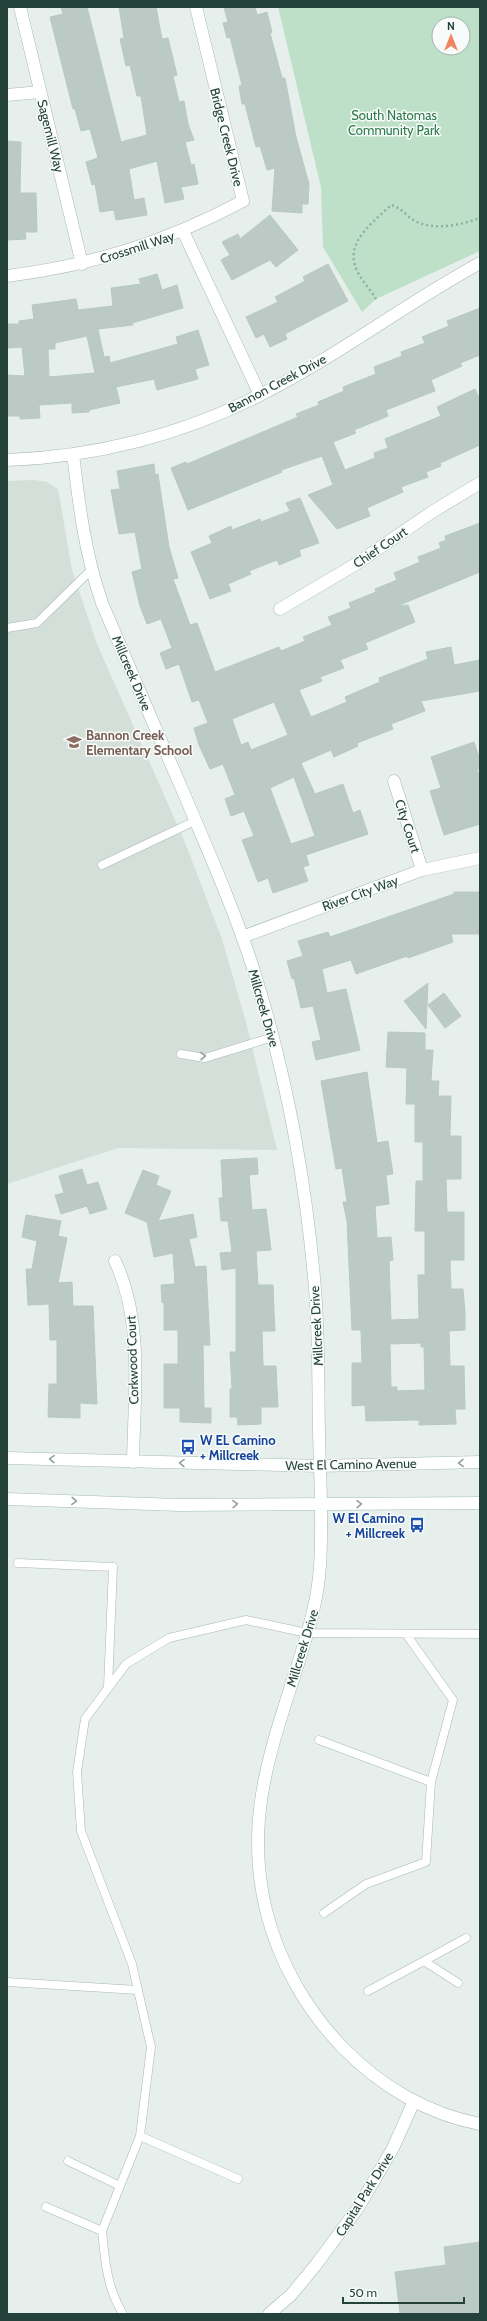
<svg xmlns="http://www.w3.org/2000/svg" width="487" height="2321" viewBox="0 0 487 2321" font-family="Cabin,sans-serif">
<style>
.built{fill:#d4dfda}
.green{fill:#bfe0c8;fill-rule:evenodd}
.building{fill:#bbcac4;stroke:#b8c9c2;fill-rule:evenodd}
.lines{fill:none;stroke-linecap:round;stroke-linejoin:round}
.service-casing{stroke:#a8b8b2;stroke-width:9}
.minor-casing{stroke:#a8b8b2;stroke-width:13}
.secondary-casing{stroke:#a4bbb3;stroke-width:13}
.path{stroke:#86b3a5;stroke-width:2.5;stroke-dasharray:2 3;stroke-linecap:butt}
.service{stroke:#fff;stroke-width:8}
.minor{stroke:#fff;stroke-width:12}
.secondary{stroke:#fff;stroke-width:12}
.oneway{stroke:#92a09c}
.labels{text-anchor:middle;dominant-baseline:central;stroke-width:3;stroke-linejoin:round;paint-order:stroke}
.park-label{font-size:13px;fill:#2d7a4b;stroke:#f7fbf9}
.street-label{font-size:13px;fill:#24423a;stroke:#f7fbf9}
.education-label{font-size:13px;font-weight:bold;fill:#785e54;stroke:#f7fbf9;text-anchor:start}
.transit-label{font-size:13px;font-weight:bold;fill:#164399;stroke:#f7fbf9;text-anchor:start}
</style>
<rect width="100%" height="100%" fill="#e6efeb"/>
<!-- built -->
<path class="built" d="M34 480 47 482 58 489 72 570 97 644 184 840 222 939 246 1022 277 1150 118 1148 7 1184V481Z"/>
<!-- green -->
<path class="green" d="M278 7H480V251L376 299 362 312 323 247 321 187ZM439 24H463V48H439Z"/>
<!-- building -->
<path class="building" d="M61 7H87L121 142 147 135 141 96H137L130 65 126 66 120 39 124 38 119 7H156L162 39 168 38 177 75 173 76 179 102 184 101 188 124 194 140 185 142 191 165 194 164 198 184 181 187 184 199 165 203 157 161 129 169 134 200 144 198 147 215 116 220 114 210 100 212 95 184 92 185 86 162 98 158 90 129 81 131 75 109H73L50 17 63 14Z
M224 7H255L257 15 267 12 272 32 270 33 282 78H285L296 137 309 184 308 204H302V213L272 211 275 168 267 170 260 146 256 147 245 104H242L239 86 242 85 230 37 227 38 223 23 228 22Z
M7 141 21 142 20 193H36L37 232H25L26 239 7 240Z
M270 215 298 250 276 267 270 260 232 280 221 260 230 255 222 242 238 234 240 239Z
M328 264 348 301 285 334 287 339 270 347 264 334 256 338 246 317 278 302 275 297 305 281 303 277Z
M157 274 162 290 177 285 183 308 132 323 133 325 98 329 104 357 109 356 110 363 178 344 176 337 198 330 209 365 195 369 198 379 157 390 154 379 116 387 120 403 89 410V412L72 413V403L39 405 40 418 20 419V416H7V375L25 376 22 347 7 348V324H19V321L34 319 32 305 76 299 78 310 113 306 111 288 141 284 139 279ZM87 336 95 373 49 377 48 349H55V343Z
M480 308V355L460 363 462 366 431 380 435 391 386 410 388 416 354 430 356 433 333 442 345 470 375 458 374 453 388 448 385 439 441 416 437 407 475 389 480 400V445L440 463 441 466 426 472 428 477 401 487 403 492 367 508 370 516 337 529 308 495 333 485 322 456 281 470 282 472 188 510 171 468 186 462 187 464 298 417 296 414 319 405 318 402 344 391 343 387 376 374 374 367 402 356 401 352 425 343 422 337 449 326 447 321Z
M154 464 155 475 158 474 169 547 178 578 173 579 190 625 197 623 215 672 279 647 281 651 305 641 303 637 332 625 328 617 351 608 349 603 376 592 375 589 397 580 394 573 420 562 418 557 441 548 439 543 446 540 445 536 480 523V572L397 606 408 605 415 622 365 643 368 649 340 660 344 668 320 677 322 681 299 690 311 717 347 702 345 697 380 682 379 678 428 659 426 652 451 647 454 665 480 660V691L421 701 425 711 391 724 393 729 357 743 358 746 334 757 331 750 301 763 315 794 343 784 353 813 360 810 368 834 306 855 309 865 303 867 308 881 273 893 268 878 258 882 242 840 254 836 244 811 231 816 225 799 235 795 223 764 210 769 199 745 194 728 208 723 199 700 192 702 179 664 166 669 160 653 172 648 161 619 147 624 140 606 132 572 142 569 135 532 119 534 111 490 120 489 117 471ZM274 702 288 735 251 750 248 742 241 745 232 719ZM294 777 315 836 291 844 270 788Z
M300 498 319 543 299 550 301 556 279 565 277 560 249 571 251 574 228 584 231 591 210 599 191 552 212 543 209 536 231 526 232 530 260 519 261 522 290 511 286 503Z
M474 742 480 760V768L477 769 480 779V824L444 835 430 791 441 788 431 757Z
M454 892H480V934H451L453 942 408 958 407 956 356 974 351 960 322 969 327 993 346 989 360 1050 316 1060 312 1042 321 1040 313 1006 301 1008 294 978 292 979 287 961 303 956 298 941 328 932 330 937 454 894Z
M428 983 426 1029 404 1001Z
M444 993 461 1016 445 1028 428 1005Z
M388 1032 425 1033V1050H433L431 1081H439L438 1096H451L450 1136H461V1179H446L447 1212H464V1260H450L451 1289H463L465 1312V1330L449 1331 450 1366H464L465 1409H455L456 1424 419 1425V1420L366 1421 365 1405 352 1406V1363H362L361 1330H352L347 1221 343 1202H347L342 1168 336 1169 321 1081 367 1072 377 1143 388 1141 393 1174 386 1175 389 1204 375 1206 377 1238 391 1237 393 1260 389 1261 391 1320 419 1319 418 1275H425V1231H415L416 1181H423V1142H415V1104H406L407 1068 386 1067ZM421 1343V1347H424L425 1390 397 1391V1387H391L390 1344Z
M257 1158 258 1174 249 1175 252 1210 266 1209 271 1250 256 1251 258 1285H273L274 1312 275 1331H262L263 1366H276L278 1407H261V1424L238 1425 237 1417H230V1389H232L230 1352H236V1268L222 1270 220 1253 232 1252 228 1221H221L219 1198H223L221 1160Z
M82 1169 87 1185 98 1182 107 1209 90 1214 87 1206 61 1214 55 1195 64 1193 59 1176Z
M143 1170 159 1176 156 1185 171 1191 158 1221 193 1214 197 1237 189 1239 195 1267 206 1266 210 1345H203L204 1408H211V1423L180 1422V1408H164V1364H178V1330H164V1302L162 1303 161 1285 175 1284 173 1253 154 1257 147 1222 125 1213Z
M26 1215 61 1221 58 1236 67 1238 58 1283 72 1282 73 1306H93L97 1404 80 1403V1418L48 1417 49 1384H57V1340H50L49 1304 28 1305 26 1269H32L37 1241 22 1237Z
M480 2242V2314H400L395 2272 446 2265 444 2247Z"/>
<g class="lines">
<!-- service casing -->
<g class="service-casing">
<path id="service" d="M7 628 37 623 91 570
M102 865 195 821
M181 1054 205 1058 273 1037
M18 1563 113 1567 108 1687
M319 1740 431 1782
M324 1913 366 1884 426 1862 431 1782 453 1700 406 1634
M424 1961 466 1938
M7 1982 138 1990
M368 1991 424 1961 458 1983
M140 2136 238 2179
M68 2161 120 2186
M46 2207 102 2231 140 2136 151 2047 132 1964 81 1831 77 1772 85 1719 126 1664 169 1638 246 1620 307 1633 480 1634
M102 2231C105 2261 107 2288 123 2314"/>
</g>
<!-- minor casing -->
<g class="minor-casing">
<path id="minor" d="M20 7 82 264
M7 95 40 92
M183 231 260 395
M7 276C94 265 166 242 243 201L196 7
M73 454C79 505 85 554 102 603 129 667 157 732 185 796 209 853 234 909 253 968 286 1072 306 1180 315 1289 319 1336 318 1384 319 1432 320 1476 323 1522 320 1566 318 1600 308 1632 298 1664 271 1749 244 1819 266 1910 291 2012 375 2104 480 2124
M7 460C94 457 182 435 260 395 336 357 405 304 480 263
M280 609 356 564 432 512 480 483
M394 781 422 870
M242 937 422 870 480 858
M115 1261C144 1322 134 1396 133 1462
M269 2314 291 2295 315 2266 358 2208 393 2148 414 2101"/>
</g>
<!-- secondary casing -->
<g class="secondary-casing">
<path id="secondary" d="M7 1458 319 1466 480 1462
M7 1499 179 1505 480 1503"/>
</g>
<!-- path -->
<path class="path" d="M376 299C370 289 358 277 355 265 347 240 376 220 391 205 402 208 406 216 415 221 435 231 460 225 480 218"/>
<!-- service -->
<use href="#service" class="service"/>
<!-- minor -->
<use href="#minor" class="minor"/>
<!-- secondary -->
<use href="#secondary" class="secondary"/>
</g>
<!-- one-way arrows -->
<defs><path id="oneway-chevron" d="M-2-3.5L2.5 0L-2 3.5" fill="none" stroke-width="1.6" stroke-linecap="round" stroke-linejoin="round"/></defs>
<g class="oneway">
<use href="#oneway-chevron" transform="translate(203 1056) rotate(-1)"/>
<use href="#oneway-chevron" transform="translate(52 1459) rotate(-178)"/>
<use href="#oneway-chevron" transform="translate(182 1463) rotate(-179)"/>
<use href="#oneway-chevron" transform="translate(461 1463) rotate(179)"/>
<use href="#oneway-chevron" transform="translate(74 1501) rotate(2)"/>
<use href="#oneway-chevron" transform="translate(235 1504) rotate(-1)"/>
<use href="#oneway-chevron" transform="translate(359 1504) rotate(-1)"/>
</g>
<!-- icons -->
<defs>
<g id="school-bare" transform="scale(1.2)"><path d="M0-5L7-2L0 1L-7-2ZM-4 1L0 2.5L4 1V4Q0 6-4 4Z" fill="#8d6e63" stroke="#f7fbf9" stroke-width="2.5" paint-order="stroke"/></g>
<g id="bus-bare" transform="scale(1.2)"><path d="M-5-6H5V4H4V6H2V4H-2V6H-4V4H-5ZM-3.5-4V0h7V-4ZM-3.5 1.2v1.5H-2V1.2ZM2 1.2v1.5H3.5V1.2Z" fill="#1a4fb4" stroke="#f7fbf9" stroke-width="2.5" paint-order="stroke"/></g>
</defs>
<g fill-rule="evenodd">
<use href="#school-bare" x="74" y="742"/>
<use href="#bus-bare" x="188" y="1447"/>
<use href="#bus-bare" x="417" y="1525"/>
</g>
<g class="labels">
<!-- park labels -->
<g class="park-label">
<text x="394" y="115">South Natomas<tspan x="394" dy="15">Community Park</tspan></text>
</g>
<!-- street labels -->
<g class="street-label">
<text transform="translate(51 136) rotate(76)">Sagemill Way</text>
<text transform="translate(227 137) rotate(76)">Bridge Creek Drive</text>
<text transform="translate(137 247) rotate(-18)">Crossmill Way</text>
<text transform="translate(277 383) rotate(-28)">Bannon Creek Drive</text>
<text transform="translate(380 547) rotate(-34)">Chief Court</text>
<text transform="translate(132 673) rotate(67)">Millcreek Drive</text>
<text transform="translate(408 826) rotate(72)">City Court</text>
<text transform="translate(360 893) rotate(-20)">River City Way</text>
<text transform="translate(264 1008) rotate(74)">Millcreek Drive</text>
<text transform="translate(316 1326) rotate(-93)">Millcreek Drive</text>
<text transform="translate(132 1360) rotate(-92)">Corkwood Court</text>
<text transform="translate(351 1464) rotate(-1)">West El Camino Avenue</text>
<text transform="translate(302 1648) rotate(-73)">Millcreek Drive</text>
<text transform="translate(364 2194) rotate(-58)">Capital Park Drive</text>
</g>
<!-- education labels -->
<g class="education-label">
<text x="86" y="735">Bannon Creek<tspan x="86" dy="15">Elementary School</tspan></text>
</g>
<!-- transit labels -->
<g class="transit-label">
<text x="200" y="1440">W EL Camino<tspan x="200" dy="15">+ Millcreek</tspan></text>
<text x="405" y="1518" text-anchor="end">W El Camino<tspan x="405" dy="15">+ Millcreek</tspan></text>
</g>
</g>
<!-- border -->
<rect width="487" height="2321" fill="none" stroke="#24423a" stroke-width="16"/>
<!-- north arrow -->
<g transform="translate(451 36)"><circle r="19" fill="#f7fbf9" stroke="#a3b1ad"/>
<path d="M0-3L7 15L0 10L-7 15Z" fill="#f4845f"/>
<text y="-6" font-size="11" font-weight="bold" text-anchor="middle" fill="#24423a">N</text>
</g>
<!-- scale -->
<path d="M343 2297v6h121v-6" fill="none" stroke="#24423a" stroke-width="2"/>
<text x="349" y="2297" font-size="12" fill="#24423a" stroke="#f7fbf9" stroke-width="3" paint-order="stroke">50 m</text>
</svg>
